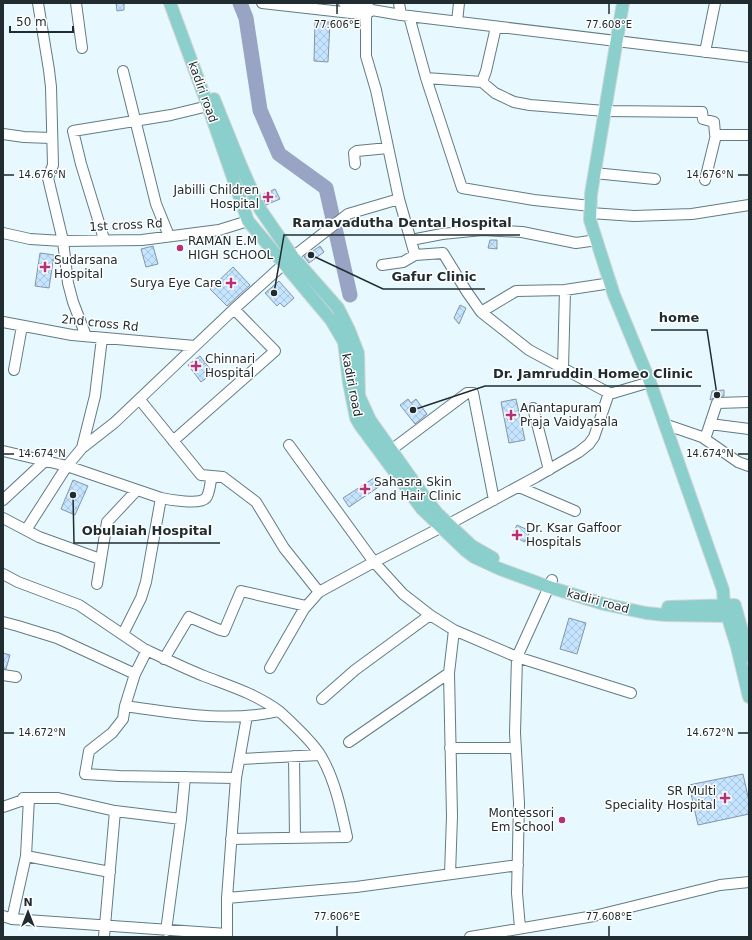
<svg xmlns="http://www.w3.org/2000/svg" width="752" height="940" viewBox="0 0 752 940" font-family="'DejaVu Sans',sans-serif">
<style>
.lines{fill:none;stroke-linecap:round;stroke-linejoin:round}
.river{stroke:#99a3c4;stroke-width:15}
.building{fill:url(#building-cross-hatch);stroke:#8396a7}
.minor-casing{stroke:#617c84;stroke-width:12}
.major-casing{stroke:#d2d5d5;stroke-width:14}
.minor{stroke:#fff;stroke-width:10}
.major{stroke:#8bcfcc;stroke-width:12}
.ticks{fill:none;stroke:#202c2f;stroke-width:1.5}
.poi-dot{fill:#b53177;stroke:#fff;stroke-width:1.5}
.labels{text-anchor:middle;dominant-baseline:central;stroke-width:3;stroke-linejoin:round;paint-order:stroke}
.street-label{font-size:12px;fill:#202c2f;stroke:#fff}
.poi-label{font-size:12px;fill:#202c2f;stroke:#fff;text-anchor:start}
.ticks-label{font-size:10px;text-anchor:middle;fill:#202c2f;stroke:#fff;stroke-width:3;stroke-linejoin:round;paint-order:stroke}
.leader{fill:none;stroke:#202c2f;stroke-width:1.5}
.callout-dot{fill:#202c2f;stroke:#fff;stroke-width:1.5}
.callout-label{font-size:13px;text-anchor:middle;font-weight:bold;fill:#202c2f;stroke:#fff;stroke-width:3;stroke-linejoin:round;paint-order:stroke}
</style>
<defs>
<pattern id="building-cross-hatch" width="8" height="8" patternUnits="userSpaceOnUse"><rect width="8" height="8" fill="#c5e4ff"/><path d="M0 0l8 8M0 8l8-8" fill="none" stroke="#a9c4db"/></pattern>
</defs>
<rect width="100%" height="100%" fill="#e7f9fe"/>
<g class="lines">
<!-- river -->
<path class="river" d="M240 3 246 18 260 110 279 154 326 188 350 295"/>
</g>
<!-- building -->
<path class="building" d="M116 3H124V10L117 11Z
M315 22H330L328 62 314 61Z
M275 189 280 199 266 205 262 195Z
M490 240H497V249L488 248Z
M153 246 158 264 146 267 141 249Z
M320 246 324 252 309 263 304 257Z
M40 253 54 255 49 288 35 286Z
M233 267 250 285 227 306 210 289Z
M279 281 294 298 284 307 280 303 277 306 265 293Z
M460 305 466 308 459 324 454 318Z
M200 356 213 373 201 382 188 365Z
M724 390V396L716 397 710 400 712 391Z
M408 399 411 403 416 399 427 414 415 424 400 405Z
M516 399 525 440 509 443 501 402Z
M377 476 383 484 349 507 343 498Z
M73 480 88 486 75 515 61 509Z
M517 525 530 531 525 542 512 536Z
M569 618 586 623 577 654 560 649Z
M3 653 10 655 6 669H3Z
M743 774 749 801V814L698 825 689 785Z"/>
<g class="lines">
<!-- minor casing -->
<g class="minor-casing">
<path id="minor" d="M38 3 49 70 51 87 53 165 48 178 63 241 68 283 73 302 86 336
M76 3 82 48
M262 3 360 14H366L371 11
M344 3 365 5 372 10 401 15 749 57
M399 3 401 15
M366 14V56L376 90 399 199 415 255 443 253 467 292 481 312 516 291 565 290 611 283
M409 16 426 78 462 188 534 200 591 206
M457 22 459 3
M705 52 715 3
M123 71 156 204 169 236
M426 78 482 82 486 71 496 27
M482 82 495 93 514 102 530 105 605 111 702 112 703 119 714 122 715 134 716 135H748
M3 134 24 137 51 138
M355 164 354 153 357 151 388 148
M594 173 655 179
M705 180 716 135
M590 213 634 216 692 214 749 205
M3 233 30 239 63 241 142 240 219 230 248 221
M104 239 81 164 73 131 171 115 208 106
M411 240 442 234 482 230 522 232 576 243 597 240
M382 265 403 262 415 255
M481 312 529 350 609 393H613L650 382
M3 322 72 335 195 346
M563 368 565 290
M14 370 22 326
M140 400 201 475 223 477 256 502 284 548 319 592 374 562 289 445
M533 408 549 470
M664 424 702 437 738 462 749 466
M710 424 749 429
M705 439 717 403 749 402
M173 441 275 351 234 309
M82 448 95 396 102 338
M391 450 467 393H473L494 500
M3 451 67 466 161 498C170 500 200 505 206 498 210 493 210 482 212 476
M519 487 575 511
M3 500 46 460
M3 518 39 537 100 559
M449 524 536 477 579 452 589 444 594 437 609 393
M440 528 374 562 403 594 430 615 454 630 517 657 631 693
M26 530 67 466 82 448 114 423 234 309 285 263 348 214 399 199
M3 574 18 582 79 605 144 649C164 658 184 668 204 676 230 686 256 694 279 711
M97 584 107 522 137 490
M3 622 18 626 57 638 135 674 125 706C175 713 229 723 279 711 292 723 312 741 321 756 335 780 341 809 347 837L231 839
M123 634 141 598 146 582 161 498
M164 659 189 617 220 630 224 631 241 591 306 606
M270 668 304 609 319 592
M135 674 147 650
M3 675 16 677
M322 699 355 670 430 615
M125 706 123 719 112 733 89 751 85 774 119 776 236 778 227 898V937
M349 742 449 673
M450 748H516
M294 756 295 838
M241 759 320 755
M236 778 247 716
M23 798H29L26 856 110 872
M3 807 29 798H58L115 811 181 819
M450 874 452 816 449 673 454 630
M227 898 356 887 518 865
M3 916 12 919 227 934
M12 919 26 856
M520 928 517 893 519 803 515 733 517 657 552 580
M166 931 181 819 185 777
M104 937 115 811
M470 937 594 916 720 885 749 882"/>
</g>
<!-- major casing -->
<g class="major-casing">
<path id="major" d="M170 3 208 106 248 221 331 320 344 342 349 383 356 418 360 425 422 509 466 551 474 557 500 569 549 587 604 604 646 613 665 615 727 616 737 615
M623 3 591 194 590 220 614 295 650 382 723 590 724 605 737 647 749 697
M214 99 241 166 260 209 293 257 338 308 349 330 358 353 359 396 370 420 426 499 437 513 472 546 493 558
M668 607 735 605
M736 609 749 656"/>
</g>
<!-- minor -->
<use href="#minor" class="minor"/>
<!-- major -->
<use href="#major" class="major"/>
</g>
<!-- ticks -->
<path class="ticks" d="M337 4V14M609 4V14M4 175H14M738 175H748M4 454H14M738 454H748M4 733H14M738 733H748M337 926V936M609 926V936"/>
<!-- markers -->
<g class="poi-dot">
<path d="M266 191h4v4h4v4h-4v4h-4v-4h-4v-4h4z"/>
<circle cx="180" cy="248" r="4"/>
<path d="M43 261h4v4h4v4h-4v4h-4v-4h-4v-4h4z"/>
<path d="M229 277h4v4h4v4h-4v4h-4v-4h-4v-4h4z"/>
<path d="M194 360h4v4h4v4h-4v4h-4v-4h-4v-4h4z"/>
<path d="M509 409h4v4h4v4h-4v4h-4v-4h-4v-4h4z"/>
<path d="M363 483h4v4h4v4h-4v4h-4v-4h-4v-4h4z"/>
<path d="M515 529h4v4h4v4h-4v4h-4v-4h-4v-4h4z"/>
<path d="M723 792h4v4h4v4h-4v4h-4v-4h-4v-4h4z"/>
<circle cx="562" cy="820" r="4"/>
</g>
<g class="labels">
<!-- street labels -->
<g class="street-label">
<text transform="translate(203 92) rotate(70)">kadiri road</text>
<text transform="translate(126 225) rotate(-3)">1st cross Rd</text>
<text transform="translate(100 323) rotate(6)">2nd cross Rd</text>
<text transform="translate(352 385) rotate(79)">kadiri road</text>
<text transform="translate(598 601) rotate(15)">kadiri road</text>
</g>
<!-- poi labels -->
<g class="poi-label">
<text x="259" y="190" text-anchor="end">Jabilli Children<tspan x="259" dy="14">Hospital</tspan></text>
<text x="188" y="241">RAMAN E.M<tspan x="188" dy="14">HIGH SCHOOL</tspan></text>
<text x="54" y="260">Sudarsana<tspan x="54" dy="14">Hospital</tspan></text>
<text x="222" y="283" text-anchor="end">Surya Eye Care</text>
<text x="205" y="359">Chinnari<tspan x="205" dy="14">Hospital</tspan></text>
<text x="520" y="408">Anantapuram<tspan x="520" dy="14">Praja Vaidyasala</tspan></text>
<text x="374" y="482">Sahasra Skin<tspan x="374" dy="14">and Hair Clinic</tspan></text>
<text x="526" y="528">Dr. Ksar Gaffoor<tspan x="526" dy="14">Hospitals</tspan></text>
<text x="716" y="791" text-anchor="end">SR Multi<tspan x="716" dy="14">Speciality Hospital</tspan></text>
<text x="554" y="813" text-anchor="end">Montessori<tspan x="554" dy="14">Em School</tspan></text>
</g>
</g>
<g class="ticks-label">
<text x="337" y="28">77.606°E</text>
<text x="609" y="28">77.608°E</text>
<text x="42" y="178">14.676°N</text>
<text x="710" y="178">14.676°N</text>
<text x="42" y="457">14.674°N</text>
<text x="710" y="457">14.674°N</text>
<text x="42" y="736">14.672°N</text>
<text x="710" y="736">14.672°N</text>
<text x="337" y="920">77.606°E</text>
<text x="609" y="920">77.608°E</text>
</g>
<!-- callouts -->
<path class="leader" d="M274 293L284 235H520M311 255L383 289H485M717 395L707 330H651M413 410L485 386H701M73 495L74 543H220"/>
<g class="callout-dot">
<circle cx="274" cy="293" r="4"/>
<circle cx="311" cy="255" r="4"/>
<circle cx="717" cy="395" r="4"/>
<circle cx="413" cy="410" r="4"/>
<circle cx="73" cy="495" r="4"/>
</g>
<g class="callout-label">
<text x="402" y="227">Ramavadutha Dental Hospital</text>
<text x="434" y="281">Gafur Clinic</text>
<text x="679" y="322">home</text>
<text x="593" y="378">Dr. Jamruddin Homeo Clinic</text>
<text x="147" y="535">Obulaiah Hospital</text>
</g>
<!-- border -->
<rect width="752" height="940" fill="none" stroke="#202c2f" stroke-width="8"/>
<!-- north arrow -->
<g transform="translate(28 912)" stroke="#ffffff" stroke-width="3" paint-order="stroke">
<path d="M0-3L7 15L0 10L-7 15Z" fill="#202c2f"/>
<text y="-6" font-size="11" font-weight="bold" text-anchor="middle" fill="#202c2f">N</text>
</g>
<!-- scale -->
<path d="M10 26v6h63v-6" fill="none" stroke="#202c2f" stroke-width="2"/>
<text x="16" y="26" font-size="12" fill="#202c2f" stroke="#ffffff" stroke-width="3" paint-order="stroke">50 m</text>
</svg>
